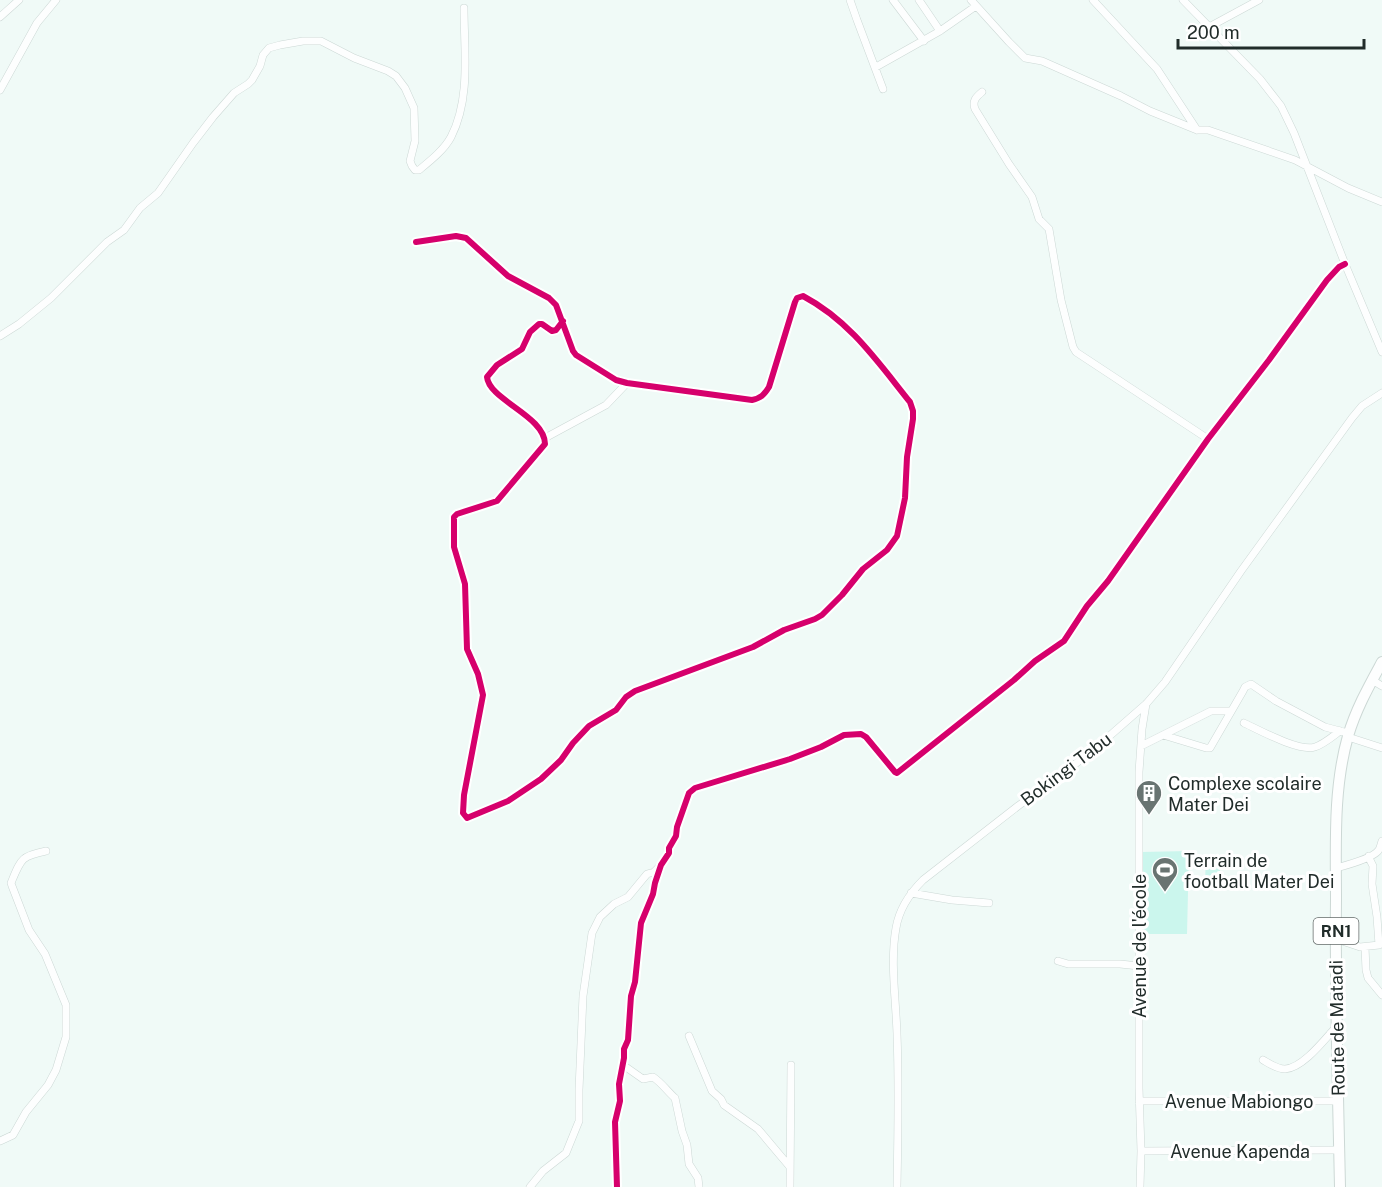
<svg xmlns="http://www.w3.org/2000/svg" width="1382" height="1187" viewBox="0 0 1382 1187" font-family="'Public Sans',sans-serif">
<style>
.green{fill:#cbf6ed}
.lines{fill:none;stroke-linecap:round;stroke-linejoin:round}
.minor-casing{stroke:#ccd8d5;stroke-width:8}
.trunk-casing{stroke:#ccd8d5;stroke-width:12}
.minor{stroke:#fdfefe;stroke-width:7}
.trunk{stroke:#fdfefe;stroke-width:10}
.cycleway-casing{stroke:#fff;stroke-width:10}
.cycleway{stroke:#d6006c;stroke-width:6}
.labels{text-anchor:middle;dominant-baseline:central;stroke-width:6;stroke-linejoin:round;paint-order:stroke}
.shield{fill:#fff;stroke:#646b6a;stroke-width:1.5}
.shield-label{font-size:16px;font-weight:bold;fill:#212c2a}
.street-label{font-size:18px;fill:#212c2a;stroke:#fff}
.poi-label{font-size:18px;fill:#212c2a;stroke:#fff;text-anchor:start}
</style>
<rect width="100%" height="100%" fill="#f0faf7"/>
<!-- green -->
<path class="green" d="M1189 851 1187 934H1141V852Z
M1206 854H1220V883L1205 884Z"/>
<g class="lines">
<!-- minor casing -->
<g class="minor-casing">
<path id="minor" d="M850 0 857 20 883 89
M893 0 924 41
M919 0 940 31
M971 0 1009 42 1025 58 1042 61 1121 96 1150 111 1197 130H1208L1295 160 1348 188 1382 202
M1093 0 1157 69 1197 130
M1183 0 1260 79 1281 106 1294 133 1345 264 1382 352
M0 17 19 0
M1209 27 1259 0
M876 67 940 31 976 6
M0 90 37 23 56 0
M982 92C976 97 972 101 975 109L1009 164 1032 197 1039 219 1049 229 1061 300 1073 347 1076 352 1208 439
M416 242 456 236 466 238 508 276 549 298 556 305 573 351 576 355 616 380 627 383 752 400C761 398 764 395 769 387L795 302 797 298 803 296C850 321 877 361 910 402L913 411V419L907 457 905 498 897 536 887 550 863 569 842 595 822 615 815 619 784 630 753 647 635 691 626 697 616 710 589 726 573 743 561 760 541 779 508 801 467 818 463 813 464 795 483 695 478 674 467 649 465 584 454 547V517L457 514 497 501 545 444C545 416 489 400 487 377L497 365 522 349 530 332 539 324H542L552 331 556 330 563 321
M0 336 19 324 51 298 107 242 124 230 140 208 158 193 193 143 213 117 234 93 248 84 252 80 260 66 263 55 269 48 280 45 303 41H321L354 58 388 71 396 76 405 88 414 108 415 141 410 161 412 166 415 170H419C430 161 444 150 451 137 471 98 464 50 464 8
M545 438 606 405 627 383
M1372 680 1382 686
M1244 723C1259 730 1299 752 1315 747 1324 744 1332 737 1340 731
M1163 735 1206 748H1210L1243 691 1245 687 1251 684 1276 701 1325 727 1344 732H1349
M1348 737 1382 748
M1141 746 1211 711H1231
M1336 868C1347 865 1371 859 1378 851 1380 849 1381 844 1382 841
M911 893 952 900 989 903
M1336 939 1360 947 1379 945 1377 917 1372 884 1373 866 1370 860 1369 856
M1365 947 1366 970 1368 978 1382 995
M1058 961 1068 964H1120L1139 966
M689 1036 712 1091 721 1099 724 1105 758 1129 790 1167
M1263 1060C1270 1064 1277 1069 1285 1069 1303 1068 1325 1039 1336 1027
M623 1065 643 1079 653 1077C662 1083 667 1091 675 1098L682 1131 687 1145 689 1164 698 1178 699 1187
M1139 1101H1338
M0 1141 13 1135 26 1112 48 1085 56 1070 66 1037V1005L45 954 29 930 12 886 11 883C21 859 21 856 46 851
M1141 1151 1339 1150
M530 1187 543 1171 566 1153 579 1121V1090L583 996 592 933 600 917 614 904 628 897 647 874 654 872 660 866
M617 1187 615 1122 620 1101 619 1084 624 1058V1049L628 1040 631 996 635 982 641 923 653 894 655 883 661 865 669 853V848L676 836 677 827 689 793 695 788 790 759 821 747 844 735 861 734 866 737 895 772 897 773 1014 680 1035 661 1064 641 1087 606 1108 581 1208 439 1269 360 1327 280 1339 267 1345 264
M790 1187 791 1065
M897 1187C898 1136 899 1085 897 1034 896 1001 890 961 896 928 899 910 910 893 923 880L1018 806 1090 753 1146 704 1165 682 1241 571 1352 418 1362 406 1382 393
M1140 1187 1141 1151 1139 1088V772L1142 729 1146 704"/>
</g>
<!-- trunk casing -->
<g class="trunk-casing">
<path id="trunk" d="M1340 1187C1338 1091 1335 995 1336 899 1336 845 1333 789 1348 736 1356 709 1369 686 1382 662"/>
</g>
<!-- minor -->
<use href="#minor" class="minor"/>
<!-- trunk -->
<use href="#trunk" class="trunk"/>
<!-- cycleway casing -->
<g class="cycleway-casing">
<path id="cycleway" d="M416 242 456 236 466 238 508 276 549 298 556 305 573 351 576 355 616 380 627 383 752 400C761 398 764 395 769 387L795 302 797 298 803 296C850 321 877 361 910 402L913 411V419L907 457 905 498 897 536 887 550 863 569 842 595 822 615 815 619 784 630 753 647 635 691 626 697 616 710 589 726 573 743 561 760 541 779 508 801 467 818 463 813 464 795 483 695 478 674 467 649 465 584 454 547V517L457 514 497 501 545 444C545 416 489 400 487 377L497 365 522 349 530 332 539 324H542L552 331 556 330 563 321
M617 1187 615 1122 620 1101 619 1084 624 1058V1049L628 1040 631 996 635 982 641 923 653 894 655 883 661 865 669 853V848L676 836 677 827 689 793 695 788 790 759 821 747 844 735 861 734 866 737 895 772 897 773 1014 680 1035 661 1064 641 1087 606 1108 581 1208 439 1269 360 1327 280 1339 267 1345 264"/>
</g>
<!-- cycleway -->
<use href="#cycleway" class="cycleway"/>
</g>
<!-- icons -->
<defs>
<g id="building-pin" transform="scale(1.35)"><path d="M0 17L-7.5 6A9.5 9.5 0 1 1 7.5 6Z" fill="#697472" stroke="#fff"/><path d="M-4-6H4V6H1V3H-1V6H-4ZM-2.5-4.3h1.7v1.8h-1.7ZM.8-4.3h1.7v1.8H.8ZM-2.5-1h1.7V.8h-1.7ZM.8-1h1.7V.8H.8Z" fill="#fff"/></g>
<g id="stadium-pin" transform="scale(1.35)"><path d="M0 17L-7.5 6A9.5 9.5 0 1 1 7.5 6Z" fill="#697472" stroke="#fff"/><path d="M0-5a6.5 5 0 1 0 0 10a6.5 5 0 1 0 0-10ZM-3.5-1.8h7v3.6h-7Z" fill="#fff"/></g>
</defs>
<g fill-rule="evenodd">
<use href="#building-pin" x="1149" y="793"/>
<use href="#stadium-pin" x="1165" y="870"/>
</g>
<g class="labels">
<!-- shield labels -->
<rect class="shield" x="1313.5" y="918" width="45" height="26" rx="4.5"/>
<g class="shield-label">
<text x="1336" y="931">RN1</text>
</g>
<!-- street labels -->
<g class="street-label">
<text transform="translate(1066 769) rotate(-37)">Bokingi Tabu</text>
<text transform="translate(1139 946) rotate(-90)">Avenue de l'école</text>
<text transform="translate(1337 1028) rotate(-91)">Route de Matadi</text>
<text x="1239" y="1101">Avenue Mabiongo</text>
<text x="1240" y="1151">Avenue Kapenda</text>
</g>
<!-- poi labels -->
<g class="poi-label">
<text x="1168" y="783">Complexe scolaire<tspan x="1168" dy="21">Mater Dei</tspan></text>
<text x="1184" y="860">Terrain de<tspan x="1184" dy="21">football Mater Dei</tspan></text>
</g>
</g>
<!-- scale -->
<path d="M1178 39v9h186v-9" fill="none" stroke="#212c2a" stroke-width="3"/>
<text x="1187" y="39" font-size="18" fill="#212c2a" stroke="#ffffff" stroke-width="4.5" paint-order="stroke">200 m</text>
</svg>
